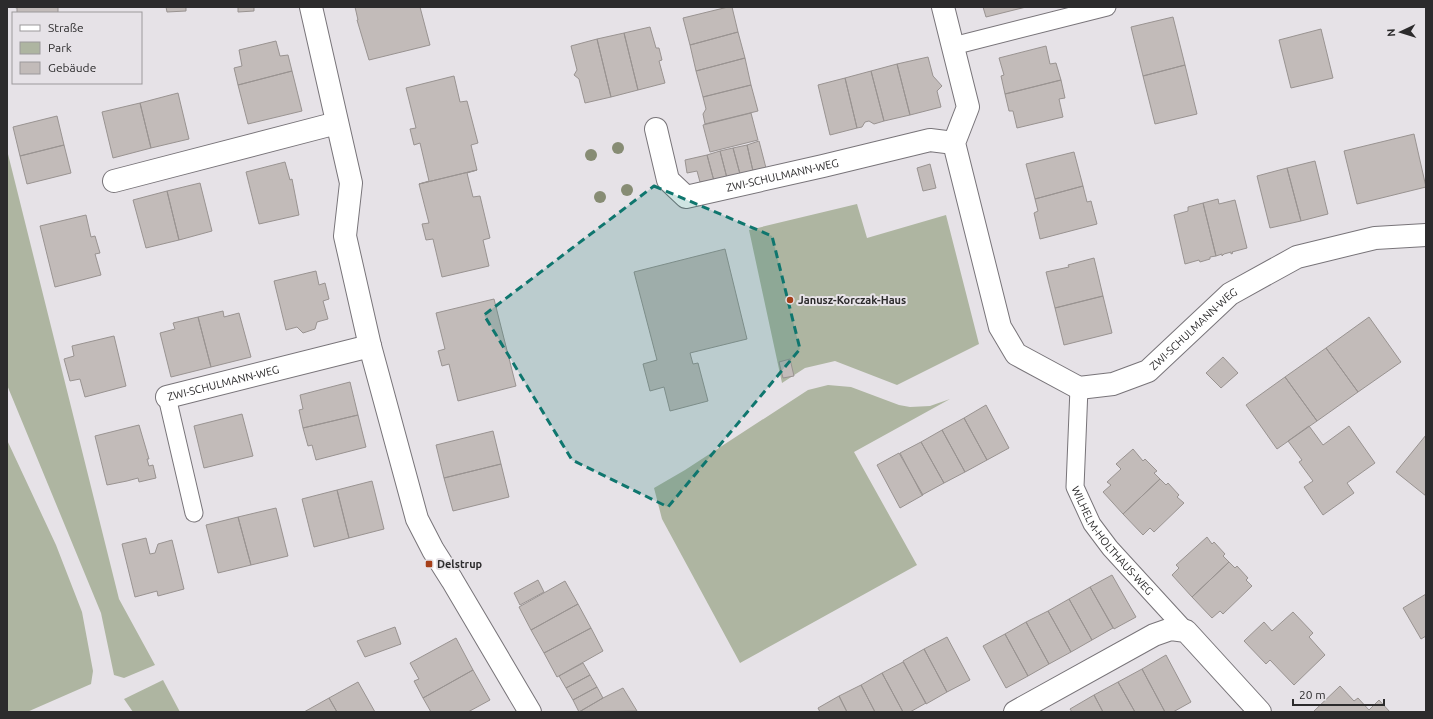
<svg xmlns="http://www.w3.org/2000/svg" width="1433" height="719" viewBox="0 0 1433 719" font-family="Ubuntu,sans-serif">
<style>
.green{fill:#aeb5a1}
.building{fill:#c2bbb9;stroke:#999391}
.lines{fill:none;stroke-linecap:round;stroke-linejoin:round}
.lane-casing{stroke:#787479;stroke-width:19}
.street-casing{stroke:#787479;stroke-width:24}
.lane{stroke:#fff;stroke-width:17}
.street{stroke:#fff;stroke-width:22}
.tree{fill:#878c74}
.marked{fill:#0f766e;fill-opacity:0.2;stroke:#0f766e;stroke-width:3;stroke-dasharray:8 5;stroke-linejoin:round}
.poi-dot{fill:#a53f19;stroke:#e6e2e7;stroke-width:1.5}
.labels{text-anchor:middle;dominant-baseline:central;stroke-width:4;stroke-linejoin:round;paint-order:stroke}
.street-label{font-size:11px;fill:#2c2b2c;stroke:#e6e2e7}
.poi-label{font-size:11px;font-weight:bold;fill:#2c2b2c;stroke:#e6e2e7;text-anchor:start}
</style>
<rect width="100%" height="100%" fill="#e6e2e7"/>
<!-- green -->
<path class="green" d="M7 150 119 599 155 665 124 678 114 675 101 613 7 385Z
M857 204 867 238 946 215 979 344 897 385 835 361 805 368 782 383 749 230Z
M828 385 851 387 899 405 910 407 930 406 950 399 854 452 917 565 740 663 662 519 654 488 685 470 808 390Z
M7 440 56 545 82 612 93 671 91 684 27 712H7Z
M163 680 180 712H133L124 699Z"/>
<!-- building -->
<path class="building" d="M13 7H58V13H17V8Z
M166 7H186V11L167 12Z
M238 7H254V11L238 12Z
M355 7H420L430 45 369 60 357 20H358Z
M728 7H732L738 32 690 45 683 18Z
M983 7H1026L986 17Z
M1173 17 1185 65 1143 76 1131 27Z
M650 27 656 48H659L662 60 659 61 665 83 638 90 624 33Z
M1321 29 1333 78 1291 88 1279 40Z
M738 32 745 58 696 71 690 45Z
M624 33 638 90 611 97 597 39Z
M597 39 611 97 585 103 579 79 574 75 577 70 571 46Z
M276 41 280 56 288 55 292 71 238 85 234 68 242 66 239 50Z
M1046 46 1050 64 1056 63 1061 80 1005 94 1001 76 1004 75 999 58Z
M928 57 933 76 942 86 937 91 941 107 910 115 897 64Z
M745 58 751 85 703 97 696 71Z
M897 64 910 115 884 121 871 71Z
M1185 65 1197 114 1155 124 1143 76Z
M292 71 302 111 248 124 238 85Z
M871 71 884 121 874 124 869 121 865 122 862 127 857 128 845 78Z
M454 76 460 102 467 101 478 143 471 145 477 170 419 184 429 181 420 143 414 145 410 129 416 128 406 88Z
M845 78 857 128 830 135 818 85Z
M1061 80 1065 98 1059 99 1063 117 1017 128 1013 111H1009L1005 94Z
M751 85 758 111 705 124 703 114 706 109 703 97Z
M178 93 189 139 151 148 140 103Z
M140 103 151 148 113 158 102 112Z
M751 113 758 140 710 152 703 125Z
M57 116 64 145 20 156 13 127Z
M1414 134 1426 187 1357 204 1344 151Z
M759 141 766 168 753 171 747 145Z
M64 145 71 173 27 184 20 156Z
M747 145 753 171 740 174 733 148Z
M733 148 740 174 727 178 720 151Z
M720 151 727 178 714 181 707 155Z
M1074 152 1083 186 1035 199 1026 164Z
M707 155 714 181 700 182 697 171 687 173 685 160Z
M1315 161 1328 214 1301 221 1287 168Z
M285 162 290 180 292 179 299 215 259 224 246 172Z
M930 164 936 188 923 191 917 168Z
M1287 168 1301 221 1270 228 1257 176Z
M477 170 467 173 473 197 480 196 490 238 483 240 489 266 442 277 433 239 426 240 422 224 429 223 419 184Z
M200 183 212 231 179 240 167 191Z
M1083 186 1087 202 1091 201 1097 224 1040 239 1034 213 1038 211 1035 199Z
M167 191 179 240 146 248 133 200Z
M1218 199 1219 204 1235 200 1247 248 1232 252 1233 253 1231 254V252L1224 254 1222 256V254L1216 256 1203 203Z
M1203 203 1216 256 1210 257V259L1200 262 1199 260 1185 264 1174 215 1188 211V207Z
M86 215 91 237 95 236 100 253 95 254 101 275 55 287 40 226Z
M725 249 747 339 690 353 693 364 698 363 708 401 670 411 664 387 650 391 643 364 657 360 634 272Z
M1094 258 1103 296 1055 308 1046 272 1069 267 1068 265Z
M316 271 319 285 325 283 329 299 323 301 328 319 317 322 315 329 303 333 297 327 286 330 274 281Z
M1103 296 1112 333 1064 345 1055 308Z
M494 299 516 386 458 401 449 364 442 366 438 351 445 349 436 313Z
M223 311 224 317 239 313 251 357 211 367 198 317Z
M198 317 211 367 171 377 160 333 175 329 173 323Z
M1369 317 1401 362 1358 392 1326 348Z
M114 336 126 386 85 397 80 379 70 381 64 359 74 356 72 346Z
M1326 348 1358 392 1317 421 1285 377Z
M1223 357 1238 373 1221 388 1206 373Z
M790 359 794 376 783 378 779 362Z
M1285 377 1317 421 1277 449 1246 405Z
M350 382 358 415 303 428 299 410 303 409 300 395Z
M986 405 1009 448 987 460 964 418Z
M242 414 253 456 204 468 194 426Z
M358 415 366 447 316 460 312 445 308 446 303 428Z
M964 418 987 460 965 472 942 430Z
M139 425 149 459H147L149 466 153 465 156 478 139 482 138 478 127 481 107 485 95 436Z
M1309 426 1323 445 1349 426 1375 463 1347 483 1354 493 1323 515 1304 487 1313 481 1299 462 1302 460 1288 441Z
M942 430 965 472 944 483 921 442Z
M493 431 501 464 444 478 436 445Z
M1426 435V496L1396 472Z
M921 442 944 483 922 495 900 453Z
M1133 449 1143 461 1145 459 1157 471 1154 473 1160 479 1123 514 1103 492 1111 485 1107 482 1121 469 1116 464Z
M899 453 923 495 900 508 877 465Z
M501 464 509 497 453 511 444 478Z
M1160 479 1166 485 1168 483 1179 495 1177 497 1184 503 1154 532 1150 528 1143 535 1123 514Z
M372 481 384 529 349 538 337 490Z
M337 490 349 538 314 547 302 499Z
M276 508 288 556 251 565 238 517Z
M238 517 251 565 218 573 206 525Z
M1207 537 1212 544 1214 542 1225 554 1223 556 1229 562 1192 597 1172 575 1179 568 1176 565Z
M146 538 150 554 155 553 158 544 172 540 184 589 158 596 157 591 135 597 122 544Z
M1229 562 1235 568 1237 566 1248 578 1246 580 1252 586 1223 614 1220 611 1212 618 1192 597Z
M1112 575 1136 617 1114 629 1090 587Z
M538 580 544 592 520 605 514 593Z
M565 581 578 604 531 630 519 607Z
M1090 587 1113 628 1092 640 1069 599Z
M1426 594V636L1421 639 1403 608Z
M1069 599 1092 640 1071 652 1048 611Z
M578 604 591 628 544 653 531 630Z
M1048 611 1071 652 1049 664 1026 622Z
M1293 612 1313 633 1309 637 1325 655 1294 685 1270 660 1266 664 1244 641 1264 622 1272 631Z
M1026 622 1049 664 1028 676 1005 634Z
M395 627 401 644 365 657 357 641Z
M591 628 603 651 557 677 544 653Z
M1005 634 1028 676 1006 688 983 646Z
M947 637 970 680 947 692 924 649Z
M456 638 473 670 423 698 414 681 419 679 410 663Z
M924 649 947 692 926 704 903 661Z
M1166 655 1191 702 1173 712H1165L1142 669Z
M903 662 926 703 910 712H903L882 673Z
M583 663 590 675 566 688 559 676Z
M1142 669 1165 712H1135L1118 682Z
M473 670 490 700 468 712H431L423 698Z
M882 673 903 712H875L861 685Z
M590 675 597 687 573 700 566 688Z
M358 682 375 712H337L329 698Z
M1118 682 1135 712H1103L1094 695Z
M861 685 875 712H847L839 696Z
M1340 686 1354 701 1358 698 1369 710 1379 700 1390 712H1313Z
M597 687 603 698 579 712 573 700Z
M623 688 637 711 579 712 603 698Z
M1094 695 1103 712H1072L1070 709Z
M839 696 847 712H820L818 708Z
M329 698 337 712H304Z"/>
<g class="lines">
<!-- lane casing -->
<g class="lane-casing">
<g id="lane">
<path d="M953 46 1107 7"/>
<path id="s1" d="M1079 388 1075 487 1092 524 1110 548 1186 631"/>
<path d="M167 397 194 513"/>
</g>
</g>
<!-- street casing -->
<g class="street-casing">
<g id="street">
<path d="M311 7 351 183 345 236 370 346 417 519 433 550 452 580 530 712"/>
<path id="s2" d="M943 7 968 107 954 143 1000 327 1016 354 1079 388 1113 384 1148 371 1230 294 1297 257 1375 238 1426 235"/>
<path id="s3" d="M656 129 668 180 686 197 823 166 930 140 954 143"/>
<path d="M114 181 337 123"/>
<path id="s4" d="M167 397 370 346"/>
<path d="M1015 712 1154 635 1171 629 1186 631 1260 712"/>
</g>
</g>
<!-- lane -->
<use href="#lane" class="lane"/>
<!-- street -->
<use href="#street" class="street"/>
</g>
<!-- trees -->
<g class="tree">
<circle cx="618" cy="148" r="6"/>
<circle cx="591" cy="155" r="6"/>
<circle cx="627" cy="190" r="6"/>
<circle cx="600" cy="197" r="6"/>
</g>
<!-- marked area -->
<path class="marked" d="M654 186 772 236 800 349 668 507 572 460 484 315Z"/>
<!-- markers -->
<g class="poi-dot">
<circle cx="790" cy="300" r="4"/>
<rect x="425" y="560" width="8" height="8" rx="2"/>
</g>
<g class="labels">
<!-- street labels -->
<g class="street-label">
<text stroke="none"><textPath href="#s3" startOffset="176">ZWI-SCHULMANN-WEG</textPath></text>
<text stroke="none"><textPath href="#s2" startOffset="568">ZWI-SCHULMANN-WEG</textPath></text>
<text stroke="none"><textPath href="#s4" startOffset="58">ZWI-SCHULMANN-WEG</textPath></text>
<text stroke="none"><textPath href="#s1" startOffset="165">WILHELM-HOLTHAUS-WEG</textPath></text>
</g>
<!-- poi labels -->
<g class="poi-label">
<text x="798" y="300">Janusz-Korczak-Haus</text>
<text x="437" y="564">Delstrup</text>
</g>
</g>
<!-- border -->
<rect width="1433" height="719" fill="none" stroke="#2c2b2c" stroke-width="16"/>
<!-- legend -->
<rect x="12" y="12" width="130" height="72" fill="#e6e2e7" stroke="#9c999c"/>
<rect x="20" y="25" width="20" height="6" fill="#ffffff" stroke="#9c999c"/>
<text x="48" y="32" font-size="12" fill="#2c2b2c">Straße</text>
<rect x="20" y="42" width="20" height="12" fill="#aeb5a1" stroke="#9c999c"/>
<text x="48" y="52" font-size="12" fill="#2c2b2c">Park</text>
<rect x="20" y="62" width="20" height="12" fill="#c2bbb9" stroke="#9c999c"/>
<text x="48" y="72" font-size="12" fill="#2c2b2c">Gebäude</text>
<!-- north arrow -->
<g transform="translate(1401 32) rotate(266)" stroke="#e6e2e7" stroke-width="3" paint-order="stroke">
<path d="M0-3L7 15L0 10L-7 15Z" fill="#2c2b2c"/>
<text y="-6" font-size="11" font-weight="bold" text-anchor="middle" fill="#2c2b2c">N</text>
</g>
<!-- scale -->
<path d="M1293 699v6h91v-6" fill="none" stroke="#2c2b2c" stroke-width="2"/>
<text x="1299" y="699" font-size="12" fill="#2c2b2c" stroke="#e6e2e7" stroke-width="3" paint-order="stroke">20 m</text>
</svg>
